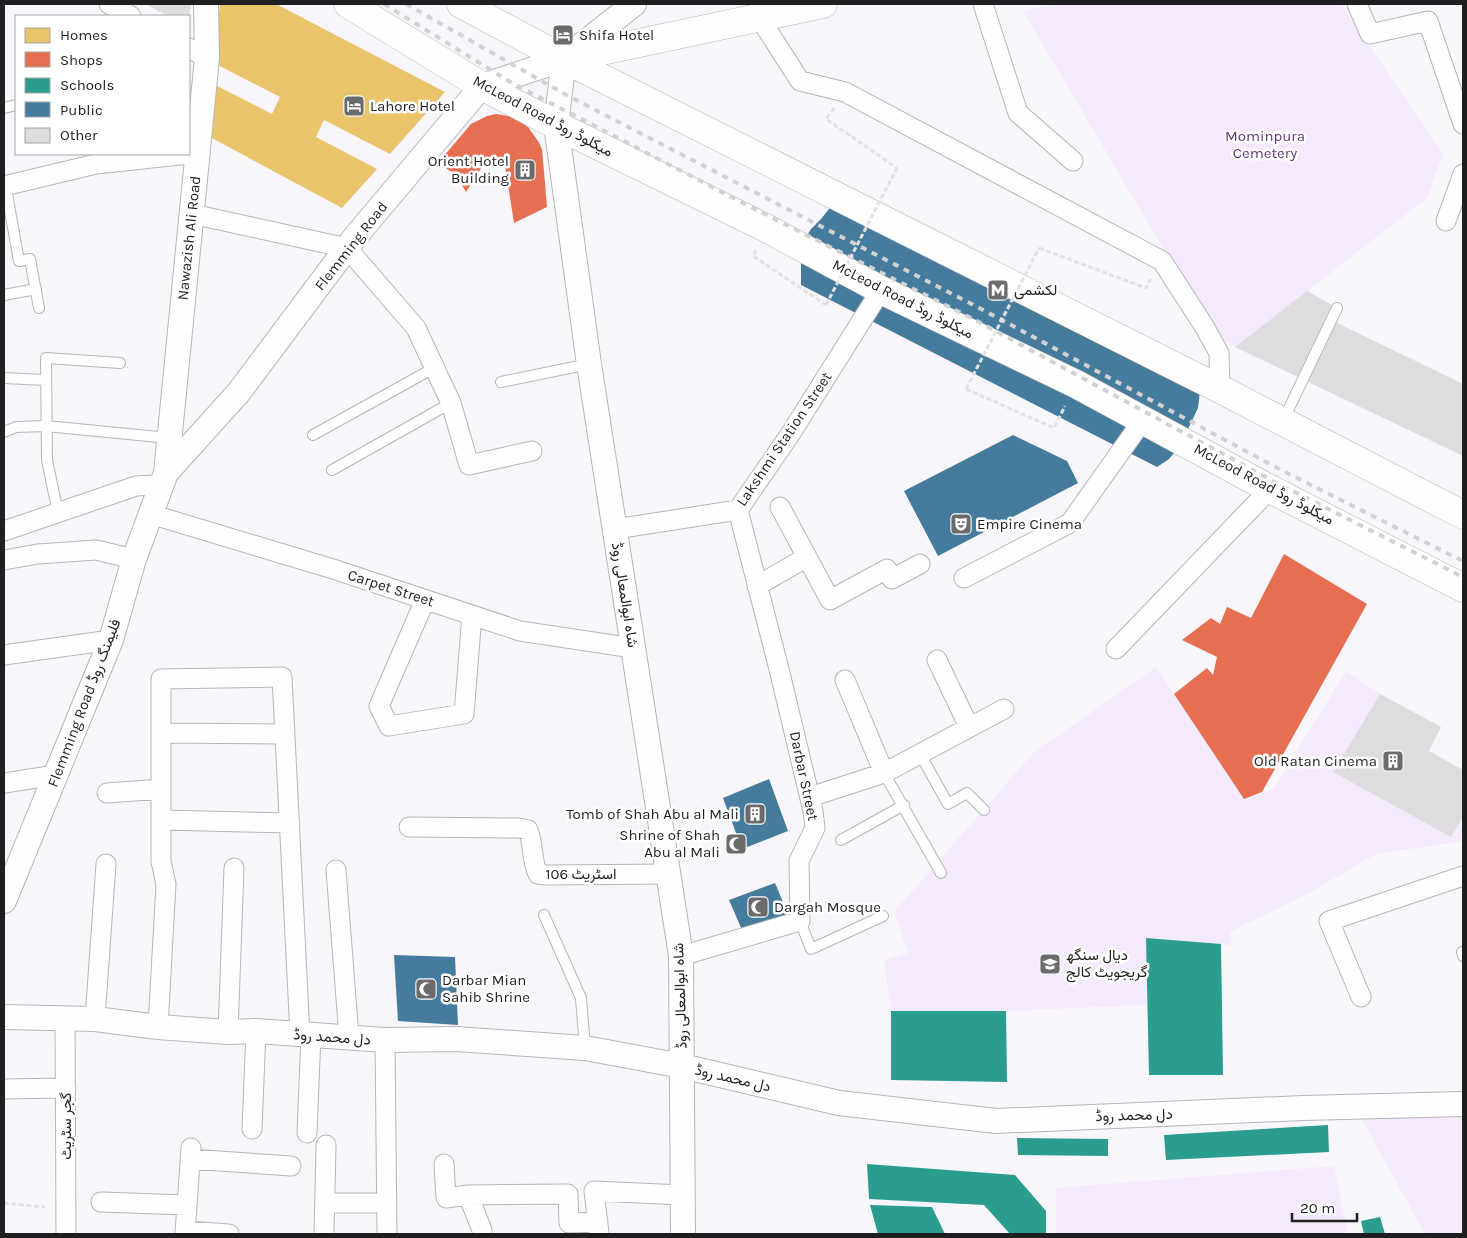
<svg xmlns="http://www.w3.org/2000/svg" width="1467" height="1238" viewBox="0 0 1467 1238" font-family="Karla,Vazirmatn,sans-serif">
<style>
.green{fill:#f5e9fd}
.homes{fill:#e9c46a}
.shops{fill:#e76f51}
.schools{fill:#2a9d8f}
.public{fill:#457b9d}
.building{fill:#dedcdf}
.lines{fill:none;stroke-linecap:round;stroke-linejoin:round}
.service-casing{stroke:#b6b5b7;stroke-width:12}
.minor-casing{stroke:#b6b5b7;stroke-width:21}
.tertiary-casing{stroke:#b6b5b7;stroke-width:26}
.secondary-casing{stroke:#b6b5b7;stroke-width:29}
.path{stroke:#e3e2e3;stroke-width:3;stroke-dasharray:5 2.5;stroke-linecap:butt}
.service{stroke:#fefefe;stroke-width:10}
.minor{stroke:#fefefe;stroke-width:19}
.tertiary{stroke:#fefefe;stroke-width:24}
.secondary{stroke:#fefefe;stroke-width:28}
.rail{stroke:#d2d1d3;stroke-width:4;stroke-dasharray:6 6;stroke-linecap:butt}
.path-bridge{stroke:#e3e2e3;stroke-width:3;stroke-dasharray:5 2.5;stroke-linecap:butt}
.labels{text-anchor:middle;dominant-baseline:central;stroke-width:5;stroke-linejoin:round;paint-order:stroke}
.poi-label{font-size:15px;fill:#1f1e20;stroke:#fff;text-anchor:start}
.street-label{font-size:15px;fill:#1f1e20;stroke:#fff}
.park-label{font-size:15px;fill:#623678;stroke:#fff}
</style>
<rect width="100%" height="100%" fill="#f8f6fa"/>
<!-- green -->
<path class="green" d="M1058 4H1341L1443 154 1427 198 1235 347 1215 336 1023 11Z
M1156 667 1244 799 1273 790 1346 671 1380 694 1334 772 1451 836 1463 817V841L1376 854 1307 894 1230 932 1232 945 1146 939 1147 1005 1006 1011H891L884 960 908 953 894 912 1033 753Z
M1463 1104V1234H1425L1355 1107Z
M1334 1166 1348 1234H1056V1188Z"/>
<!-- homes -->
<path class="homes" d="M220 4H276L445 92 390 154 324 120 316 137 377 169 342 208 208 136 213 84 272 114 280 97 214 63Z"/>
<!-- shops -->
<path class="shops" d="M496 114 514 117 528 127 538 141 542 149 547 207 514 223 505 166 486 161 466 192 456 175 438 163 471 124 487 116Z
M1284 554 1367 604 1262 792 1244 799 1174 694 1207 668 1213 675 1217 657 1182 640 1211 618 1220 624 1227 607 1251 618Z"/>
<!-- schools -->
<path class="schools" d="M1146 938 1221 944 1223 1075H1149Z
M891 1011H1006L1007 1082 891 1080Z
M1328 1125 1329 1152 1166 1160 1164 1135Z
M1017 1138 1108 1139V1156L1018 1155Z
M867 1164 1015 1175 1046 1211V1234H1010L984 1205 869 1199Z
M870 1205 932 1207 945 1234H878Z
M1380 1217 1385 1234H1364L1361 1221Z"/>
<!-- public -->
<path class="public" d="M840 195 1201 382 1198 408 1180 446 1169 459 1157 467 801 285V251L805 239 811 229 821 219Z
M1013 435 1067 461 1078 483 938 556 904 491Z
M769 779 788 831 742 849 723 798Z
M775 883 788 914 742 930 729 900Z
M394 955 455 957 458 1025 398 1021Z"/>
<!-- building -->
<path class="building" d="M145 4H191L189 16H168Z
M1307 291 1334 306 1302 379 1235 347Z
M1333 321 1463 384V456L1306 381Z
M1380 694 1441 727 1429 751 1463 770V817L1451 837 1333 772Z"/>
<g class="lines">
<!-- service casing -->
<g class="service-casing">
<path id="service" d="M4 108 16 105
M5 183 19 261 30 259 39 308
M4 295 36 289
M4 378 46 380
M501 382 589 364
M1283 421 1337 308
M4 432 16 427 46 426 169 438
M313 435 434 368
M332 470 451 403
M58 513 47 460 46 358 120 363
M920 754 948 804 967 793 984 810
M884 773 941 873
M841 840 904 805
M544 915 581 998 585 1048
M800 921 811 949 883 916
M1462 952 1463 956"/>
</g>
<!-- minor casing -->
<g class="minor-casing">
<path id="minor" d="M109 4 131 16
M983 4 1018 113 1073 161
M1357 4 1370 34 1428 21 1463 124
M759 17 800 81 845 92 1162 261 1204 326 1219 353 1220 389
M189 48 207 58
M4 186 96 164 198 153
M192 214 347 248 416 328 451 403 469 465 532 451
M1446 221 1463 174
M780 507 830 600 887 569 892 579 920 564
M150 514 333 569 520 631 633 648
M615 529 738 510 791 433 881 290
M4 531 136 486 153 485 160 487
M4 560 38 554 96 550 134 559
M964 578 1070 523 1143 420
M757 586 807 557
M425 600 379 706 389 726 464 714 472 615
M1116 649 1270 489
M4 655 111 640
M937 660 969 727
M845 680 884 773
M161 733 285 734
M4 783 56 775
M107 793 161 789
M810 797 884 773 1004 709
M161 820 290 823
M409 827 519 828 528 830C534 844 531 860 538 874L546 875 669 874
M336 870 349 1037
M681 956 800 921 799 861 815 828 813 811 779 669 738 510
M1361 997 1329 921 1463 876
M65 1018 66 1234
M95 1019 106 864
M158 1027 166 884 161 861V679L282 677 300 1035
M228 1032 234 868
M385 1040 387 1234
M4 1089 66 1088
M252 1129 256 1031
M307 1133 311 1034
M190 1159 291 1166
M444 1164 446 1198 468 1195 482 1230V1234
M468 1195 568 1194 569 1223 598 1222
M101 1202 187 1205
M325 1203H387
M185 1231 229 1234
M599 1233 594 1191 683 1195
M185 1234 191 1148
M324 1234 326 1145"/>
</g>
<!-- tertiary casing -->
<g class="tertiary-casing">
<path id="tertiary" d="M634 4 564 59 556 125 589 364 681 956 683 1234
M166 473 239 392 355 237 482 86 564 59
M4 901 111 640 134 559 166 473 207 58 206 4
M4 1017 95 1019 158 1027 228 1032 256 1031 385 1040 456 1039 585 1048 682 1066 839 1103 996 1121 1303 1108 1463 1104"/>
</g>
<!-- secondary casing -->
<g class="secondary-casing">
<path id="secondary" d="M348 4 482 86 556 125 766 228 881 290 1076 384 1270 489 1463 588
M461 4 564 59 1220 389 1463 515
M564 59 823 4"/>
</g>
<!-- path -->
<path class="path" d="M834 108 826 119 897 168
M1039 248 1146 288 1151 279
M756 250 753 256 826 305
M966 389 1054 428 1065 406
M4 1203 45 1207"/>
<!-- service -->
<use href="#service" class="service"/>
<!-- minor -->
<use href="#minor" class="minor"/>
<!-- tertiary -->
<use href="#tertiary" class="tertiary"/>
<!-- secondary -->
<use href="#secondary" class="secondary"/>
<!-- rail -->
<path class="rail" d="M384 4 512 83 747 205 977 321 1273 481 1463 577
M406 4 570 97 985 311 1281 470 1463 561"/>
<!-- path-bridge -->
<path class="path-bridge" d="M826 305 897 168
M966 389 1039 248"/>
</g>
<!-- icons -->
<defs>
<g id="hotel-square" transform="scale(1.125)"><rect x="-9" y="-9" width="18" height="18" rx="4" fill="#6b6a6c" stroke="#fff"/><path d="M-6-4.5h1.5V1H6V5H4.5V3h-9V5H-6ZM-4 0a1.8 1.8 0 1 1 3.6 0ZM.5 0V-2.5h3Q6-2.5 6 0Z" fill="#fff"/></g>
<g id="building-square" transform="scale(1.125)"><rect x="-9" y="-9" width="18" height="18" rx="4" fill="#6b6a6c" stroke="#fff"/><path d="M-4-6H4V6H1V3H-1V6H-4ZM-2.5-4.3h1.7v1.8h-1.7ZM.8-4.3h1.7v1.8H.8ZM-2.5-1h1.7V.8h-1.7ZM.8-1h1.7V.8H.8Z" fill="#fff"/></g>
<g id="metro-square" transform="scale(1.125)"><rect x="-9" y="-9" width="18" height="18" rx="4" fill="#6b6a6c" stroke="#fff"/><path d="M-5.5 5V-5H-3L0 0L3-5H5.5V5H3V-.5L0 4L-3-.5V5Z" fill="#fff"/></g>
<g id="theatre-square" transform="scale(1.125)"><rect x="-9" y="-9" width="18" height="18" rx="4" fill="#6b6a6c" stroke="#fff"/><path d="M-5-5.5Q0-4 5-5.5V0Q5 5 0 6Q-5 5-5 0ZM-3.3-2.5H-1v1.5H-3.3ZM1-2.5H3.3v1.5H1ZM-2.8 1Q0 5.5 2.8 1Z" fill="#fff"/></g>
<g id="mosque-square" transform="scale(1.125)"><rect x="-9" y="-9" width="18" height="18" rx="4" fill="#6b6a6c" stroke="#fff"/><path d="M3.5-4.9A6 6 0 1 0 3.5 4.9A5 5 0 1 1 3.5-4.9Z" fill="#fff"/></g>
<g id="university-square" transform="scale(1.125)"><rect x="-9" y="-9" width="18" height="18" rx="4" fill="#6b6a6c" stroke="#fff"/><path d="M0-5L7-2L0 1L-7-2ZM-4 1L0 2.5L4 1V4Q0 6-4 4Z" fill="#fff"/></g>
</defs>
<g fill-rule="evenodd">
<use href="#hotel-square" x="563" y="35"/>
<use href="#hotel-square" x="354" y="106"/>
<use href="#building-square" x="525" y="170"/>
<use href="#metro-square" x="998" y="290"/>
<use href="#theatre-square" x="961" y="524"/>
<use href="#building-square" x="1393" y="761"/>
<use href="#building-square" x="755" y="814"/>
<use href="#mosque-square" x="736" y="844"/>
<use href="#mosque-square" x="758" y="907"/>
<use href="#university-square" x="1050" y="964"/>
<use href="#mosque-square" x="426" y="989"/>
</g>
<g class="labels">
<!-- poi labels -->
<g class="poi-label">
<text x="579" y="35">Shifa Hotel</text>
<text x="370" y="106">Lahore Hotel</text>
<text x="509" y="161" text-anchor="end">Orient Hotel<tspan x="509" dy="17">Building</tspan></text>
<text x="1014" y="290">لکشمی</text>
<text x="977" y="524">Empire Cinema</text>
<text x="1377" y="761" text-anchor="end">Old Ratan Cinema</text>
<text x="739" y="814" text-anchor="end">Tomb of Shah Abu al Mali</text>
<text x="720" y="835" text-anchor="end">Shrine of Shah<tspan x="720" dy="17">Abu al Mali</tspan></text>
<text x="774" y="907">Dargah Mosque</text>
<text x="1066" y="955">دیال سنگھ<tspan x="1066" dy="17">گریجویٹ کالج</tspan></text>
<text x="442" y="980">Darbar Mian<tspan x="442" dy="17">Sahib Shrine</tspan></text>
</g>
<!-- street labels -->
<g class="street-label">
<text transform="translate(543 116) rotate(28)">McLeod Road میکلوڈ روڈ</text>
<text transform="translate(189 238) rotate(-84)">Nawazish Ali Road</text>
<text transform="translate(351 246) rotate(-52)">Flemming Road</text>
<text transform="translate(903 299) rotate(27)">McLeod Road میکلوڈ روڈ</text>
<text transform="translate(784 439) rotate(-56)">Lakshmi Station Street</text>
<text transform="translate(1264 484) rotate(28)">McLeod Road میکلوڈ روڈ</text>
<text transform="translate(391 588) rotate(18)">Carpet Street</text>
<text transform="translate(625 595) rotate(81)">شاہ ابوالمعالی روڈ</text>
<text transform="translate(84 703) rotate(-69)">Flemming Road فلیمنگ روڈ</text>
<text transform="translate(804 776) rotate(78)">Darbar Street</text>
<text x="581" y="874">اسٹریٹ 106</text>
<text transform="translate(680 996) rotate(-92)">شاہ ابوالمعالی روڈ</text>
<text transform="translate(332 1037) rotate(4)">دل محمد روڈ</text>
<text transform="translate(733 1078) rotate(13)">دل محمد روڈ</text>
<text transform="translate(1134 1115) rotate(-2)">دل محمد روڈ</text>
<text transform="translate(66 1126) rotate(-90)">گجر سٹریٹ</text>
</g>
<!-- park labels -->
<g class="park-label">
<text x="1265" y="136">Mominpura<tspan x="1265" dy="17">Cemetery</tspan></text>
</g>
</g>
<!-- border -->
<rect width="1467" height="1238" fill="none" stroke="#1f1e20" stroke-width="10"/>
<!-- legend -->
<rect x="15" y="15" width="175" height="140" fill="#ffffff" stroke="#a5a5a6"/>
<rect x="25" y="28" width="25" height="15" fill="#e9c46a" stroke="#a5a5a6"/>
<text x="60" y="40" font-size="15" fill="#1f1e20">Homes</text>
<rect x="25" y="52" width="25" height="15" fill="#e76f51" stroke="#a5a5a6"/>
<text x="60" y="65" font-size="15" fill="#1f1e20">Shops</text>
<rect x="25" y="78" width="25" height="15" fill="#2a9d8f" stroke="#a5a5a6"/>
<text x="60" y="90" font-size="15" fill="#1f1e20">Schools</text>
<rect x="25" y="102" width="25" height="15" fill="#457b9d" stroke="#a5a5a6"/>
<text x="60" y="115" font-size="15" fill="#1f1e20">Public</text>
<rect x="25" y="128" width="25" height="15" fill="#dedcdf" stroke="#a5a5a6"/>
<text x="60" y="140" font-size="15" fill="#1f1e20">Other</text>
<!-- scale -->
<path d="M1292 1213v8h65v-8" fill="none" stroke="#1f1e20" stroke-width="2.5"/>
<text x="1300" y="1213" font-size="15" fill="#1f1e20" stroke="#ffffff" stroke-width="4" paint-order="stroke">20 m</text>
</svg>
